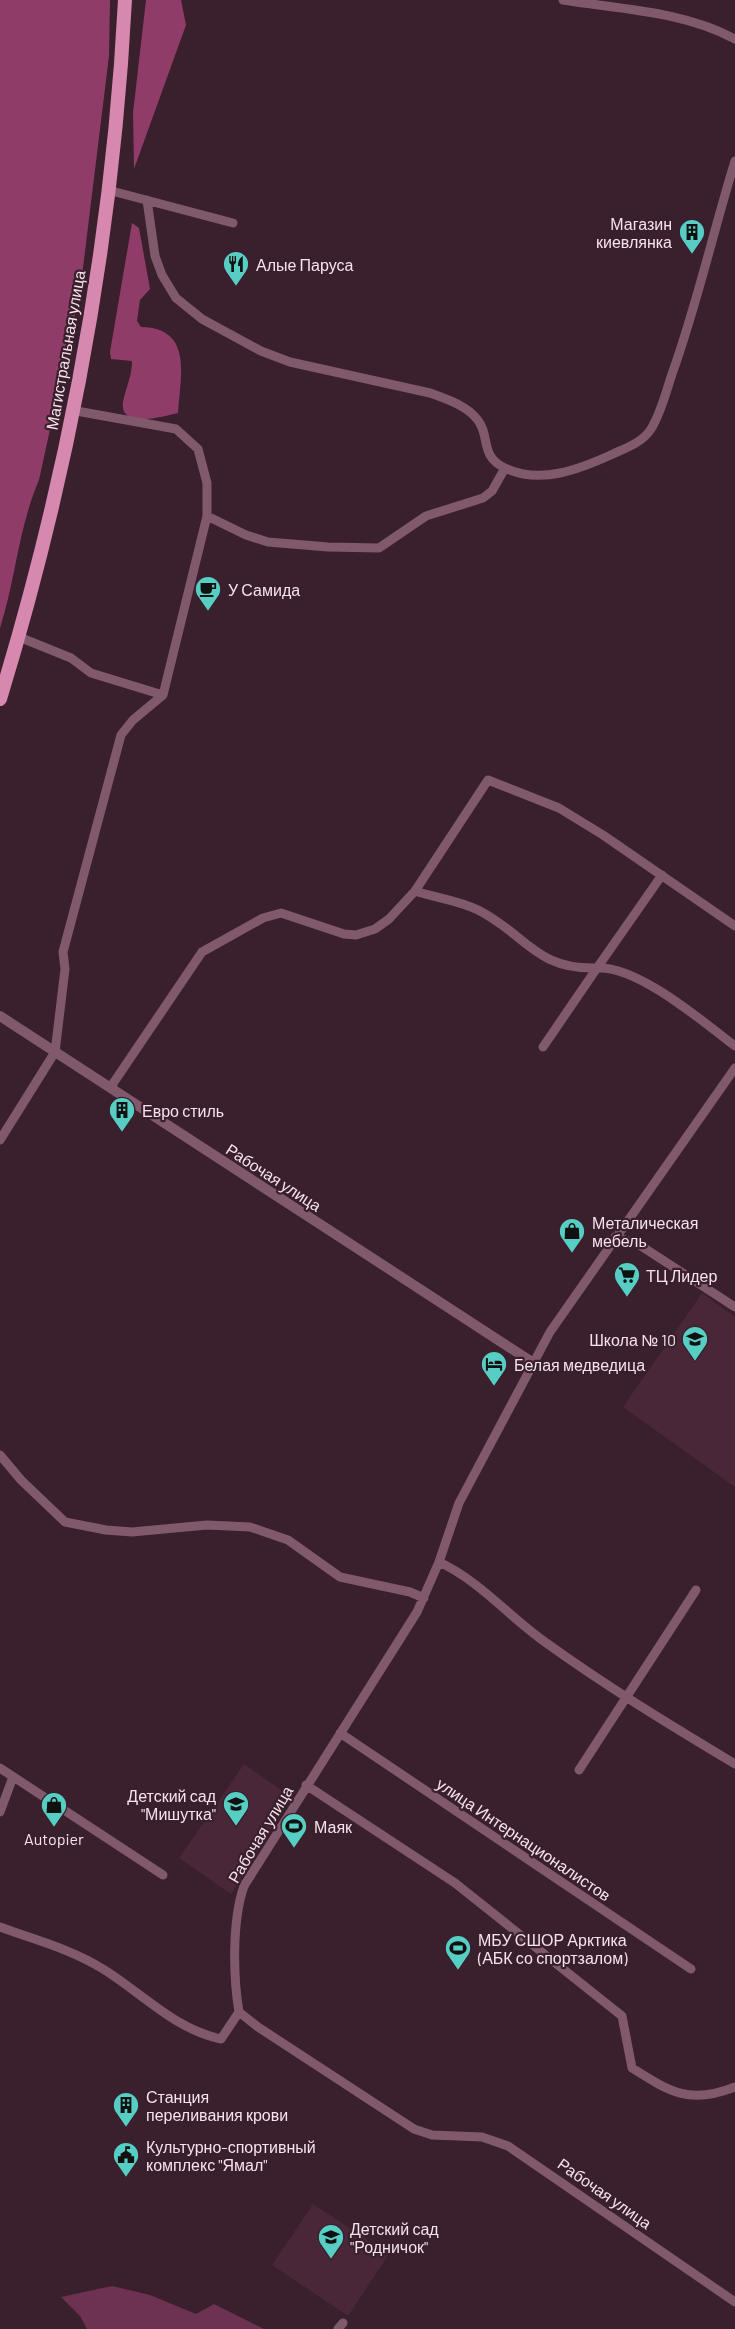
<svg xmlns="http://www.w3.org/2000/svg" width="735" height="2329" viewBox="0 0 735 2329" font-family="Barlow,sans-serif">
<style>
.built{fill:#492738}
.green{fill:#6d3151}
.forest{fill:#8f3c69}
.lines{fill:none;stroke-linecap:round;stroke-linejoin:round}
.minor{stroke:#805a6c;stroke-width:9}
.tertiary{stroke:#805a6c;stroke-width:10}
.primary{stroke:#d688ae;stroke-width:14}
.labels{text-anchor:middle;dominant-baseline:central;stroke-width:4.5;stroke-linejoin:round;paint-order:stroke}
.poi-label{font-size:16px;fill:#f6e3eb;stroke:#3a1f2d;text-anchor:start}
.street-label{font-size:16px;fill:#f6e3eb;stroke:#3a1f2d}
</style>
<rect width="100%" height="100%" fill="#3a1f2d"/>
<!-- built -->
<path class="built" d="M702 1293 735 1317V1487L623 1407Z
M244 1764 291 1797 231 1894 179 1858Z
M313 2204 389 2254 348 2316 272 2265Z"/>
<!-- green -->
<path class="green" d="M112 2286 150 2295 196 2314 214 2304 264 2329H87L80 2316 61 2297Z"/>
<!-- forest -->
<path class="forest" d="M0 0H110L109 56 80 292 39 480C18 529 16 578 0 628Z
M146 0H181L186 25 134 169 133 113Z
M132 223 139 228 150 289 140 300 137 321 141 327C194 328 180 377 178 413 164 416 119 430 123 402 126 387 132 376 132 361L111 359 110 352Z"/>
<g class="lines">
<!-- minor -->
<path class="minor" d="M563 0C619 9 684 11 735 39
M108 190 233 223
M147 200 155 256 162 275 176 298 202 319 261 351 290 362 430 393C446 399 466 405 477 419 491 436 479 456 505 468 541 485 580 469 613 454 626 448 643 442 651 429 661 413 666 392 672 374 697 305 713 232 735 161
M207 516 246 535 268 542 328 547 379 548 426 516 483 498 492 491 505 468
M19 637 71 658 91 673 163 695
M415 891C436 898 458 900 478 910 526 934 535 970 597 968L662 875
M543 1047 597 968C637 965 702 1021 735 1046
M735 1068 550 1332 459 1503 439 1562 417 1612 244 1886C232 1920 233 1976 239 2012L258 2027 414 2129 432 2135 482 2137 508 2146 735 2302
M110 1088 202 952 263 918 281 913 344 934 356 935 375 929 389 919 415 891 488 780 559 808 603 835 735 926
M0 1140 55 1052 65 969 63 952 121 735 133 720 163 695 207 516V483L198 449 176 429 71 410
M615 1237 638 1244 735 1307
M0 1455 21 1480 65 1522 106 1530 132 1532 207 1525 250 1527 288 1540 340 1577 410 1592 424 1598
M439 1562C480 1581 508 1616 545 1642 606 1686 670 1725 735 1764
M340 1733 691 1969
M0 1768 163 1875
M579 1770 696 1590
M306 1785 455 1883 622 2016 632 2068C670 2092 690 2105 735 2087
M0 1812 13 1777
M0 1927C35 1940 71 1949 103 1969 142 1993 174 2029 221 2039L239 2012
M338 2329 343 2323"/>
<!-- tertiary -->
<path class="tertiary" d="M0 1016 532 1362"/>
<!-- primary -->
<path class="primary" d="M0 699C69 473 113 236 125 0"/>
</g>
<!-- icons -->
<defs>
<g id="building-pin" transform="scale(1.35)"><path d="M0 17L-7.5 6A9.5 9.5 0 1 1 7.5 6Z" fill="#56cec3" stroke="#3a1f2d"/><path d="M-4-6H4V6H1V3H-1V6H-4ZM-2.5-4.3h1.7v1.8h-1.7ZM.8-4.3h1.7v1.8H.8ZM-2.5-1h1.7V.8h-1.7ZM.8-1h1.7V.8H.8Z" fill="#111"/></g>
<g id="restaurant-pin" transform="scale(1.35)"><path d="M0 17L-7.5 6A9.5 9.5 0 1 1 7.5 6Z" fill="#56cec3" stroke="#3a1f2d"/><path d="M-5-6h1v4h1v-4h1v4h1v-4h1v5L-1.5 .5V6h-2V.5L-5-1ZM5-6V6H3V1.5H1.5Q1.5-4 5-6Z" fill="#111"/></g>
<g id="cafe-pin" transform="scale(1.35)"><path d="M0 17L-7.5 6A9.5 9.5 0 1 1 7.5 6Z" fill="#56cec3" stroke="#3a1f2d"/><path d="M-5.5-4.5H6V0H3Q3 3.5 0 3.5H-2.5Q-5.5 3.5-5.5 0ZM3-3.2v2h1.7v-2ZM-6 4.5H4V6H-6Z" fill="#111"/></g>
<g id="shop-pin" transform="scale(1.35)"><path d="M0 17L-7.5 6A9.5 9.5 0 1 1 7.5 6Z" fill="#56cec3" stroke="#3a1f2d"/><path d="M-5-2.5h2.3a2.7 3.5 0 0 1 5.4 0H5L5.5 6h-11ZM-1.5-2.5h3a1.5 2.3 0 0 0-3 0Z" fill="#111"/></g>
<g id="supermarket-pin" transform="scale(1.35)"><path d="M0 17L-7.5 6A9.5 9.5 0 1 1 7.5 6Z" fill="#56cec3" stroke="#3a1f2d"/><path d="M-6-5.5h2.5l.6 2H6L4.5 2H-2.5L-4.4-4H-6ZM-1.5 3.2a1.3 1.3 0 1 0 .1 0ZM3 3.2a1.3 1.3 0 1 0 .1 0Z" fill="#111"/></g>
<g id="school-pin" transform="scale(1.35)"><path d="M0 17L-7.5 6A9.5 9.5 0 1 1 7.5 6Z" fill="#56cec3" stroke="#3a1f2d"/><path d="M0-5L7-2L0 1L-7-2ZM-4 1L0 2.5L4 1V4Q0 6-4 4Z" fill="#111"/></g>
<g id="hotel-pin" transform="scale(1.35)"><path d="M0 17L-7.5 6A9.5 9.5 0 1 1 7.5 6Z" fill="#56cec3" stroke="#3a1f2d"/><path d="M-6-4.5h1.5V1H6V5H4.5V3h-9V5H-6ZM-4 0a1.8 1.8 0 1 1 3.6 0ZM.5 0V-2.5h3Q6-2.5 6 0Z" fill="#111"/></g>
<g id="stadium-pin" transform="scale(1.35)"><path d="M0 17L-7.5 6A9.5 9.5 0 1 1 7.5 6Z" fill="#56cec3" stroke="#3a1f2d"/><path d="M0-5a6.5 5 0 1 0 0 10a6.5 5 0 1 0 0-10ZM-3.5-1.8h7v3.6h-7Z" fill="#111"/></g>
<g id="civic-pin" transform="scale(1.35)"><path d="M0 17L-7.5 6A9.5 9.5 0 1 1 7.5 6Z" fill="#56cec3" stroke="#3a1f2d"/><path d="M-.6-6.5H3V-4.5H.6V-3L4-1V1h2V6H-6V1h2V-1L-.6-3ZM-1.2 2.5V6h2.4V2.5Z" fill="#111"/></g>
</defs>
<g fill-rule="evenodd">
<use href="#building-pin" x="692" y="232"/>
<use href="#restaurant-pin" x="236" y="264"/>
<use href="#cafe-pin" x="208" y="589"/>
<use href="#building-pin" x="122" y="1110"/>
<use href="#shop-pin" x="572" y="1231"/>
<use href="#supermarket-pin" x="627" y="1275"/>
<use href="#school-pin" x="695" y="1339"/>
<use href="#hotel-pin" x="494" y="1364"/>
<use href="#school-pin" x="236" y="1804"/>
<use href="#shop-pin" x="54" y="1805"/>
<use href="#stadium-pin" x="294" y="1826"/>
<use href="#stadium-pin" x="458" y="1948"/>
<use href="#building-pin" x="126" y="2105"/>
<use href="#civic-pin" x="126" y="2155"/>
<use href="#school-pin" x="331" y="2237"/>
</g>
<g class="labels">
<!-- poi labels -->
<g class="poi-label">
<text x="672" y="223" text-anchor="end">Магазин<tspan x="672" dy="18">киевлянка</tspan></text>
<text x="256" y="264">Алые Паруса</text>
<text x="228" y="589">У Самида</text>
<text x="142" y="1110">Евро стиль</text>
<text x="592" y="1222">Металическая<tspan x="592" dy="18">мебель</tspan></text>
<text x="646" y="1275">ТЦ Лидер</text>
<text x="676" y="1339" text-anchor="end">Школа № 10</text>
<text x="514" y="1364">Белая медведица</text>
<text x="216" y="1795" text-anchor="end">Детский сад<tspan x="216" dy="18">"Мишутка"</tspan></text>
<text x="314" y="1826">Маяк</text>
<text x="54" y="1838" text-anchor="middle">Autopier</text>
<text x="478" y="1939">МБУ СШОР Арктика<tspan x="478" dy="18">(АБК со спортзалом)</tspan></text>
<text x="146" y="2096">Станция<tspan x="146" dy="18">переливания крови</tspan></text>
<text x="146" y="2146">Культурно-спортивный<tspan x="146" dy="18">комплекс "Ямал"</tspan></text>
<text x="350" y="2228">Детский сад<tspan x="350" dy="18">"Родничок"</tspan></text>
</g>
<!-- street labels -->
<g class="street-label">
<text transform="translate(65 350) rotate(-80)">Магистральная улица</text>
<text transform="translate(274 1177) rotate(33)">Рабочая улица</text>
<text transform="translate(260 1834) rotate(-59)">Рабочая улица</text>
<text transform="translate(524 1839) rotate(34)">улица Интернационалистов</text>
<text transform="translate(605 2193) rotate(35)">Рабочая улица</text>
</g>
</g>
</svg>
